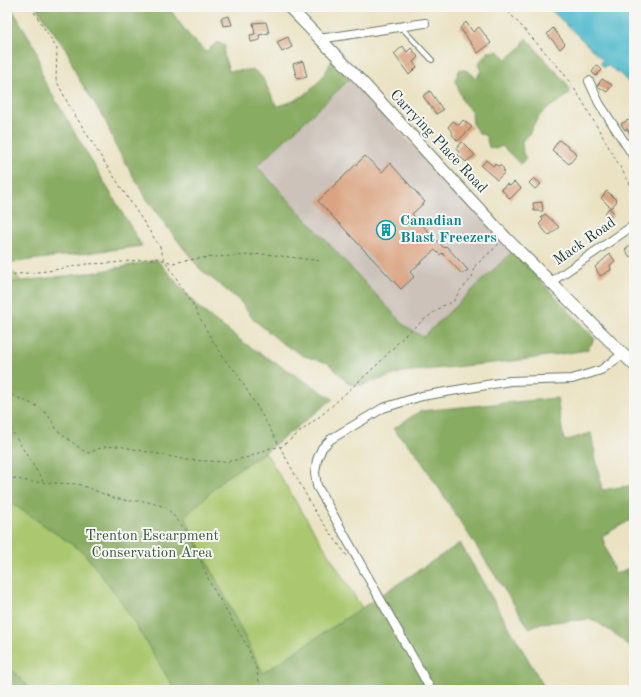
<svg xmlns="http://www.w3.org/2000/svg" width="641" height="697" viewBox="0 0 641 697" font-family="'Old Standard TT',serif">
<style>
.industrial{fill:#ccc2b9}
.green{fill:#abc86f;stroke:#658252}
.forest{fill:#88ac62;stroke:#54744b}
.water{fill:#4fbacc;stroke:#377c80}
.building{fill:#daa482}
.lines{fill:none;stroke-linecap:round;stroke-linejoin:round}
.lane-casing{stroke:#676;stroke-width:6}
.street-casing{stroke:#676;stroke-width:10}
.secondary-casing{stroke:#676;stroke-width:13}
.path{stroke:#676;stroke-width:1;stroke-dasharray:3 3;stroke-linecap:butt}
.lane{stroke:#fff;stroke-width:4}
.street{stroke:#fff;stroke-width:8}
.secondary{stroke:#fff;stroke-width:11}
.labels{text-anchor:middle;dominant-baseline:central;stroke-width:4;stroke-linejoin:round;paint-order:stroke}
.street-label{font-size:15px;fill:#1f3d34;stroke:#f6f6f2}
.culture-label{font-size:15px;font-weight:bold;fill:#0d838f;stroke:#f6f6f2;text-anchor:start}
.park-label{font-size:15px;fill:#3b5940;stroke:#f6f6f2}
</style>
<rect width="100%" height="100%" fill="#f6f6f2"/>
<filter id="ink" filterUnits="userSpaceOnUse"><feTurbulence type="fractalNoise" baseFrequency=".025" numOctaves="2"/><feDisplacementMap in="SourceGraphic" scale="8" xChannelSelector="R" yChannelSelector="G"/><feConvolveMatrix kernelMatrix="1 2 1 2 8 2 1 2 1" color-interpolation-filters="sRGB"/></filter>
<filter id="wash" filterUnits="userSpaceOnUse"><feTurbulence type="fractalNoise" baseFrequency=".012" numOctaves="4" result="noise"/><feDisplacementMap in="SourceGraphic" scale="16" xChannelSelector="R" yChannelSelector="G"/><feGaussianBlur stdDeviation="0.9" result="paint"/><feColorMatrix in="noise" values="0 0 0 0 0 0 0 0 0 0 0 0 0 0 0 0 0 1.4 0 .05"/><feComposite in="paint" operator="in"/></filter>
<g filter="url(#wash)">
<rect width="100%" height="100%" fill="#eae2c2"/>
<!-- industrial -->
<path class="industrial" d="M350 79 513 251 423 337 404 325 257 166Z"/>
<!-- green -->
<path class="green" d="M7 266 37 298 158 280 413 690H7Z"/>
<!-- forest -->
<path class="forest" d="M7 7H11L36 49 43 79 142 246 7 263Z
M36 7H168L188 34 206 52 217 42 225 46 224 55 229 71 254 70 262 77 277 106C303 101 321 84 332 60L350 79 257 166 404 325 423 337 513 251 595 339 587 350 514 361 403 372 362 385 349 384 328 363 304 356 282 343 253 319 240 301 200 269 167 227 146 198 115 145 106 122 77 76 68 53Z
M526 38 567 84 570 93C557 105 546 105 536 121 531 128 530 136 522 141L523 153 526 159 520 164 502 146 495 149 489 147 486 136 479 133 473 125 472 112 463 102 455 80 460 69 468 71 476 78 481 71 478 64 488 52 498 51 507 59 521 47Z
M157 260 199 308 244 343 333 399 265 452 225 478 185 517 263 673 460 543 546 690H175L119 598 83 552 7 500V283L97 272Z
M557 398 564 441 591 433 602 490 634 485V518L602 536 615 574 634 566V652L618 636 592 619 541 623 529 628 416 453 393 429 420 411Z
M7 664 31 690H7Z"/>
<!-- water -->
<path class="water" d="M548 7H634V88L620 74 607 65 604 67 600 63 603 60Z"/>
<g id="blocks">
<!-- building -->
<path class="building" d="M229 16 232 25 223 26 221 18Z
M266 22 269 33 259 35 260 40 251 42 250 35 255 34 253 23Z
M466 22 473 32 479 27 491 43 478 53 460 28Z
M553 28 565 44 560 49 547 34Z
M288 37 292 47 282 52 277 42Z
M403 46 407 52 411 48 418 57 413 62 417 67 409 75 394 54Z
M303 61 307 77 297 79 293 64Z
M597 65 602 70 596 76 592 72Z
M602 79 612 85 607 92 597 86Z
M430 91 443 110 436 114 423 96Z
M463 120 472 127 458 141 452 135 453 133 448 127 453 121 459 125Z
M628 120 634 126V139L627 129 625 130 621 124Z
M559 140 575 152 574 153 577 155 569 164 552 150Z
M462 142 475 155 466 162 458 155 459 152 456 149Z
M365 156 382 172 390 163 425 202 412 214 444 248 446 246 468 270 462 274 442 253 440 255 435 250 410 272 414 277 401 289 318 201Z
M486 160 493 166 495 164 498 166 500 165 504 169 503 171 505 172 497 180 481 166Z
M534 178 541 184 535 189 529 183Z
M514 182 521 188 510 199 501 189 507 184 510 186Z
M607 191 617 201 611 208 601 198Z
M542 202 543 211H534L533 203Z
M609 208 614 213 609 219 605 213Z
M545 214 559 227 549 236 539 224 543 220 541 217Z
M634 242V254L630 257 625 250Z
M610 254 615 261 610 265 611 270 600 276 595 267Z"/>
</g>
</g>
<g filter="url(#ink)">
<use href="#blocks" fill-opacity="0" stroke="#676" stroke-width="1"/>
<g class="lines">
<!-- lane casing -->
<g class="lane-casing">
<path id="lane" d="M401 27 432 60"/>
</g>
<!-- street casing -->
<g class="street-casing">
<path id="street" d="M319 39 425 23
M589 81 599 103 634 157
M551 282 634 225
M431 690 317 486 315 473 317 460 322 448 331 439 383 408 422 396 510 381 572 379 601 370 623 354"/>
</g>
<!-- secondary casing -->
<g class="secondary-casing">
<path id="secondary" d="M289 7 364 84 506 238 634 365"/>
</g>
<!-- path -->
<path class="path" d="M31 7 57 49 56 80 70 107 103 160 160 247 164 259 191 301 209 335 228 364 236 372 268 425 316 513 347 556
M504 7 562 71 580 97 634 191
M7 275 48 271 86 264 113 263 155 258 173 263 200 258 266 254 321 261
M7 393 39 407 48 415 58 431 82 450 89 453 103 447 119 446 187 460 226 462 249 457 270 448 281 447 324 413 379 363 408 332 442 306 453 302 459 292 472 278 474 267 500 243
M7 423 43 481
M7 477 32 482 78 484 114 498 129 501H144L166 507 186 530 194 544 210 583 247 646 256 668 261 690"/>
<!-- lane -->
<use href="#lane" class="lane"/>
<!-- street -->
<use href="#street" class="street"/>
<!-- secondary -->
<use href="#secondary" class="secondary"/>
</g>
</g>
<!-- icons -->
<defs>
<g id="building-ring" transform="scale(1)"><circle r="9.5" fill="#f6f6f2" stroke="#0f9aa8" stroke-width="1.5"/><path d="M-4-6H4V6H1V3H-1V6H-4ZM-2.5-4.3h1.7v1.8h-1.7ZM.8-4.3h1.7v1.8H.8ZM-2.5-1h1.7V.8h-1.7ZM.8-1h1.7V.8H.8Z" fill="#0f9aa8"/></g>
</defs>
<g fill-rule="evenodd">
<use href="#building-ring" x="386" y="230"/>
</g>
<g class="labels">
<!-- street labels -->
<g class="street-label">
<text transform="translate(438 142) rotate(47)">Carrying Place Road</text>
<text transform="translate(585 242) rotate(-35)">Mack Road</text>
</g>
<!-- culture labels -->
<g class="culture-label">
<text x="400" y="221">Canadian<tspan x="400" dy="17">Blast Freezers</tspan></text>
</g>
<!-- park labels -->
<g class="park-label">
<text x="152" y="536">Trenton Escarpment<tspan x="152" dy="17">Conservation Area</tspan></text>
</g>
</g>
<!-- margin -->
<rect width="641" height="697" fill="none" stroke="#f6f6f2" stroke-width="24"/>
</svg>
